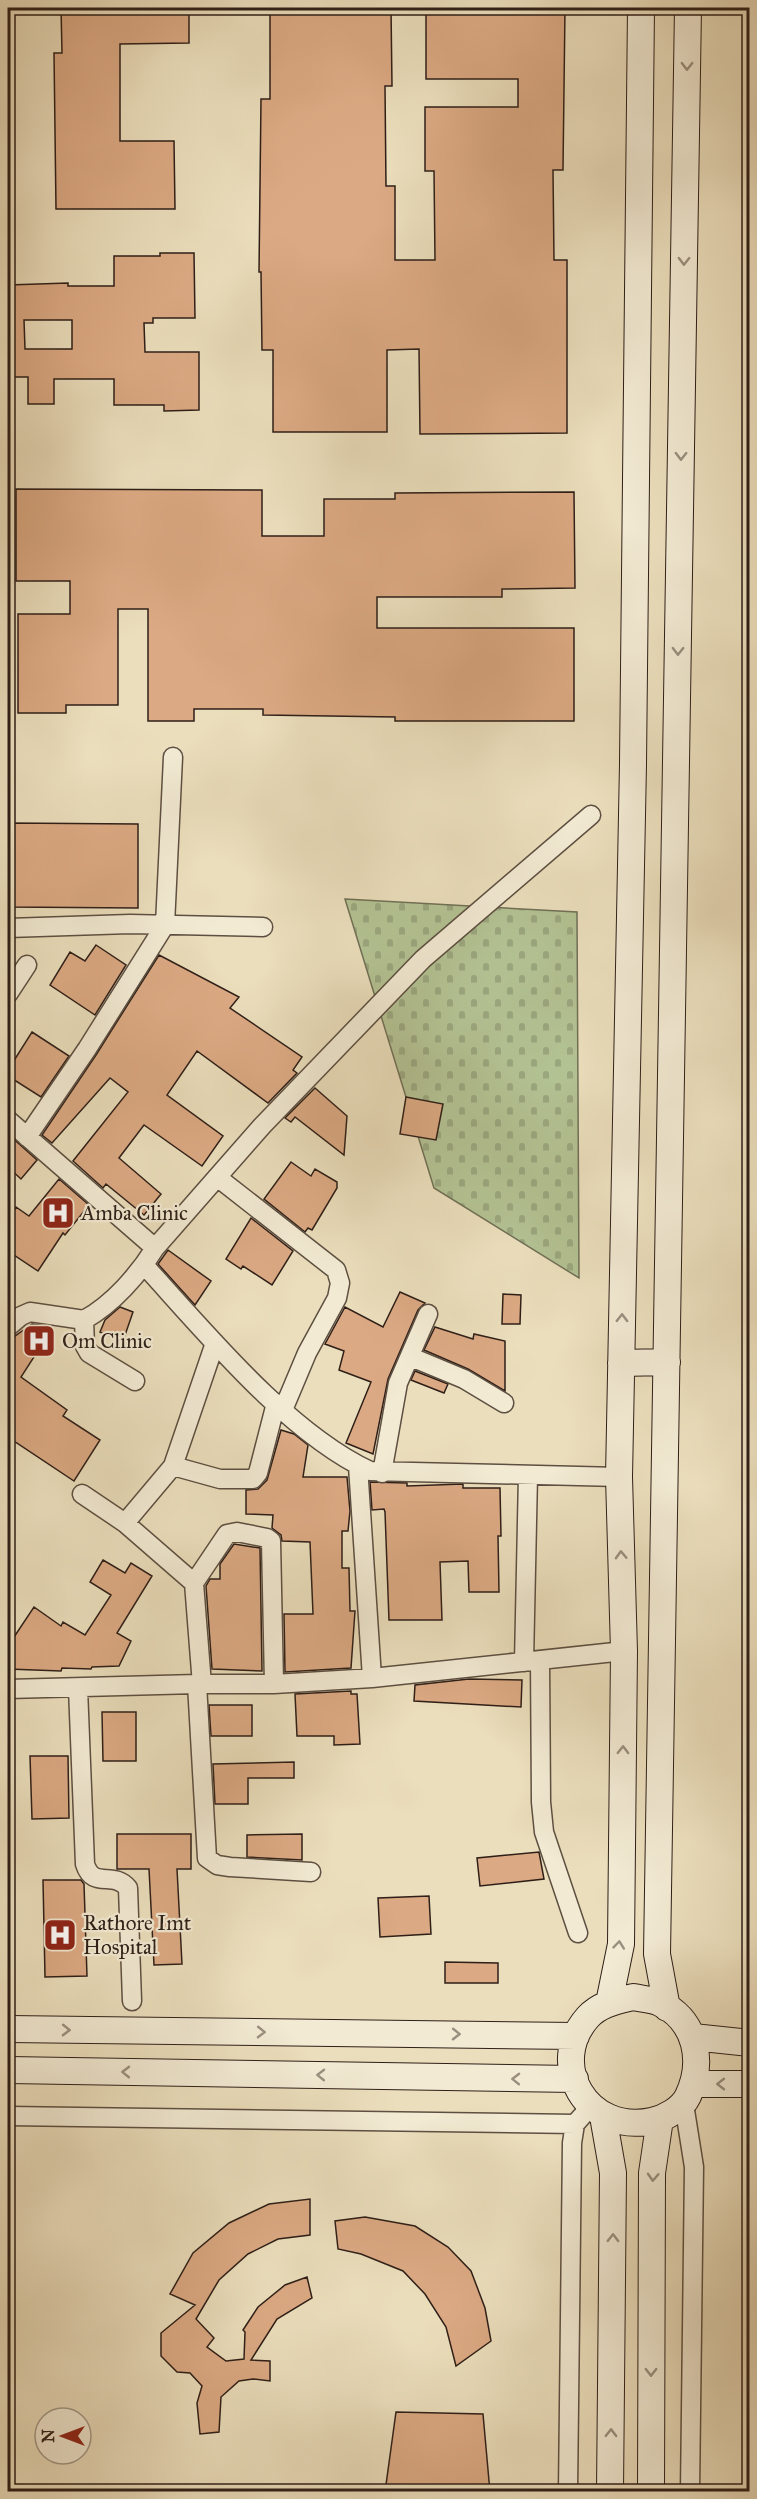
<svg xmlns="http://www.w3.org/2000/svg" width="757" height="2499" viewBox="0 0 757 2499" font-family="'IM FELL Great Primer',serif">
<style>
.cemetery{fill:url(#cemetery-stones);stroke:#707056;stroke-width:1.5}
.building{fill:#dba983;stroke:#2e1f18;stroke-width:1.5;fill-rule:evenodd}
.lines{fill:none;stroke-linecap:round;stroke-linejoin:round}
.street-casing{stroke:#5d4f41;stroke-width:21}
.secondary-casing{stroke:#2e1f18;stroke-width:28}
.street{stroke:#f2ead3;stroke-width:18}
.secondary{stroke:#f2ead3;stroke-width:26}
.oneway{stroke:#9a8f7f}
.labels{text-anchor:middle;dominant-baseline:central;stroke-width:4.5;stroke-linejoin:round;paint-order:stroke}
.poi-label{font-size:21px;fill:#2e1f18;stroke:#f2ead3;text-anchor:start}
</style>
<defs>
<pattern id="cemetery-stones" width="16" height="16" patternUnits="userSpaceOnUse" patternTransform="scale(1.5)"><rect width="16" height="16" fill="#b3c293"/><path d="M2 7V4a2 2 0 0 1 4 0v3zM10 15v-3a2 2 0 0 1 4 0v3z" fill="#9aa67e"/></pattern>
</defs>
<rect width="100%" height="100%" fill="#ebdebc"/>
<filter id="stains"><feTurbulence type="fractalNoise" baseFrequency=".00333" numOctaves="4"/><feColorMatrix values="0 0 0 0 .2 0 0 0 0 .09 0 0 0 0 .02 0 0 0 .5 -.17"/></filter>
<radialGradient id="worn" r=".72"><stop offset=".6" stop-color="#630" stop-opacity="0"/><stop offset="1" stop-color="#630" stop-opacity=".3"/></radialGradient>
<!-- cemetery -->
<path class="cemetery" d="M345 899 577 912 579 1278 434 1188Z"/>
<!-- building -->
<path class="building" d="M61 8H189V43L120 44V141H174L175 209H56L54 53H62Z
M270 8H391L392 86H385L386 186H395V260H435L434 171H425V107H518V79H426V8H565L563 170H553L554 260H567V433L420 434 419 349 387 350V432H273V350H262L261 272H259L261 99H270Z
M160 253H194L195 318H153V323H144L145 352H199V410L164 411V405H114V379H54V404H28V377H8V285L68 283V286H114V256H160ZM24 320H72V349H25Z
M16 489 262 490V536H324V499H395V493L574 492 575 588 502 589V597H377V628H574V721H395V717L263 715V709H194V721H148V609H118V705H66V713H18V614H70V581H16Z
M8 823 138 824V908L8 907Z
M96 945 126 965 95 1015 50 985 70 952 85 961Z
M159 955 239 997 230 1008 302 1057 293 1070 297 1073 268 1103 197 1051 167 1095 223 1136 202 1166 144 1125 119 1158 161 1194 144 1215 106 1184 103 1188 73 1161 128 1092 110 1078 52 1143 42 1135 96 1055Z
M32 1032 69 1056 41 1097 8 1076V1055L15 1059Z
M315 1088 347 1116 344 1155 295 1117 291 1122 285 1118Z
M406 1097 443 1104 436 1140 400 1134Z
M8 1134 37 1160 21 1179 8 1167Z
M291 1162 311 1176 315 1169 337 1182V1188L312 1230 308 1228 305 1232 264 1199Z
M59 1179 89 1205 65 1235 63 1233 38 1271 8 1251V1220L16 1207 29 1216Z
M251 1218 293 1251 272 1285 243 1266 241 1269 226 1259Z
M168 1250 211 1281 195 1305 158 1264Z
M400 1292 425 1303 418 1310 388 1379 373 1454 346 1443 371 1382 339 1370 344 1351 325 1344 345 1307 383 1327Z
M503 1294 521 1295 520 1324H502Z
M120 1307 133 1312 123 1341 100 1332 105 1320Z
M32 1324 47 1326 52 1329 21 1377 67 1410 63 1416 100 1440 74 1481 8 1437V1338L15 1336Z
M435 1327 473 1339 474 1334 505 1341V1391L468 1369 424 1350Z
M415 1371 448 1384 444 1393 411 1380Z
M281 1430 294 1434 308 1445 303 1477H347L350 1511 348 1531H342V1568H349L350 1611H355L351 1668 285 1672 284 1614H313L310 1542 282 1541 281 1535 272 1528 273 1515 246 1514V1490L258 1489 267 1480Z
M370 1482 407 1483V1486L463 1484V1488H500L501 1536H498L499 1592H469L468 1561 440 1562 442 1620H389L385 1512 384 1509 372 1510Z
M234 1544 260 1548 262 1671 212 1669 206 1586 210 1579H220V1564Z
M103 1560 125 1573 131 1563 152 1576 117 1633 131 1641 119 1666 92 1667 91 1669 62 1668 61 1671 8 1669V1646L34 1607 61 1626 63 1622 85 1635 111 1595 90 1582Z
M469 1679 522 1680 521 1707 414 1701 415 1685Z
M351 1691V1694H357L360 1744 334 1745V1736H297L295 1694Z
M209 1705H252V1736H211Z
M102 1712H136V1761H103Z
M30 1756H68L69 1818 32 1819Z
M294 1762V1778H248V1804H215L213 1764Z
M117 1834H191V1869H177L182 1964 154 1965 149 1869H117Z
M302 1834V1860L247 1857V1835Z
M539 1852 544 1879 480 1886 477 1858Z
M43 1880H81L84 1884 87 1976 45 1977Z
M429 1896 431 1934 380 1937 378 1898Z
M445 1962 498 1963V1983H445Z
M310 2199V2235L278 2239 248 2254 219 2280 196 2319 214 2338 207 2347 226 2361 244 2359 245 2332 243 2330 258 2307 285 2285 307 2277 312 2298 277 2319 251 2360 270 2361V2381L253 2379 239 2381 221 2397 219 2432 200 2434 197 2403 202 2386 190 2373 177 2372 161 2356V2333L195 2305 170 2294 193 2253 229 2223 269 2204Z
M365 2217 415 2226 448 2247 471 2271 485 2308 491 2341 456 2366 446 2327 425 2294 403 2271 361 2254 338 2249 335 2221Z
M396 2412 483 2414 490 2492H385Z"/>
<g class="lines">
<!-- street casing -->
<g class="street-casing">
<path id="street" d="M8 928 130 924 263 927
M8 994 27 965
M8 1120 155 1248
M27 1137 87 1049 165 925 173 757
M217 1177 336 1270 340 1283 337 1298 307 1353 283 1410
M145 1266C206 1333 288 1433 370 1471L619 1477
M84 1320 85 1346 89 1353 135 1381
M8 1327 21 1316 30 1312 84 1320C113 1304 138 1275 155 1248L262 1126 423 959 591 815
M411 1357 464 1379 504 1403
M173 1466 220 1479H253L258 1473 276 1403
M358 1466 372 1678
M382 1473 398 1383 428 1314
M82 1494 125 1523 194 1583
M125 1523 173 1466 215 1343
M540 1660 541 1802 544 1832 578 1933
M524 1662 528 1475
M197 1684 207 1858 217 1865 230 1867 311 1872
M202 1685 194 1583 227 1534 237 1532 267 1538 271 1541 274 1684
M78 1688 85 1864C93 1890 113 1870 128 1888L132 2001
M8 1689 197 1684H274L372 1678 624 1651
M684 2104 694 2167 690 2492
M8 2116 575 2124
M568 2492 572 2143 575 2124 583 2115"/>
</g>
<!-- secondary casing -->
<g class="secondary-casing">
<path id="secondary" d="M621 1363 667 1362
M633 1997C642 1999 652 1999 660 2003 697 2021 704 2062 688 2096 682 2109 665 2118 652 2121 587 2135 546 2064 588 2017 600 2004 617 2001 633 1997Z
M609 2003 621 1944 624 1651 619 1477 633 764 641 8
M667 2008 657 1954 688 8
M8 2029 576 2036
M693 2037 750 2043
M8 2070 575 2079
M693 2084H750
M603 2116 613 2173 610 2492
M651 2492 652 2173 660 2119"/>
</g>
<!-- street -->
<use href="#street" class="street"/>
<!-- secondary -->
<use href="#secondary" class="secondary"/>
</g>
<!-- one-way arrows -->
<defs><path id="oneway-chevron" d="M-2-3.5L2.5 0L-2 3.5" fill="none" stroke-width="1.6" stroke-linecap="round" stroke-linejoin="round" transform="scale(1.5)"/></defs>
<g class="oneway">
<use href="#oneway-chevron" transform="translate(687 66) rotate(91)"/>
<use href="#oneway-chevron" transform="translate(684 261) rotate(91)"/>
<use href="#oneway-chevron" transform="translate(681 456) rotate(91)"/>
<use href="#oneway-chevron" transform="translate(678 651) rotate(91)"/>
<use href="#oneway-chevron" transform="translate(622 1318) rotate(-89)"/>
<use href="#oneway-chevron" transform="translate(621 1555) rotate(-92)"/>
<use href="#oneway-chevron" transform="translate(623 1750) rotate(-89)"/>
<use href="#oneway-chevron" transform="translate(619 1945) rotate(-84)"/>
<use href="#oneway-chevron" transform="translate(66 2030) rotate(1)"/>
<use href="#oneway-chevron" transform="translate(261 2032) rotate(1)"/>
<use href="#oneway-chevron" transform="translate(456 2034) rotate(1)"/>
<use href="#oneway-chevron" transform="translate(126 2072) rotate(-179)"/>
<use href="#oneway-chevron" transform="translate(321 2075) rotate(-179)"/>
<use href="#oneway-chevron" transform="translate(516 2079) rotate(-179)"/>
<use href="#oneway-chevron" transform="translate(721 2084) rotate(180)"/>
<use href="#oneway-chevron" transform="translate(653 2177) rotate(93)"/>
<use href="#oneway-chevron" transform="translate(613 2238) rotate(-89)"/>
<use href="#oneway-chevron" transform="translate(651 2372) rotate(90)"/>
<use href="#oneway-chevron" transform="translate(611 2433) rotate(-89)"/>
</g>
<!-- icons -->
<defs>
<g id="hospital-square" transform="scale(1.725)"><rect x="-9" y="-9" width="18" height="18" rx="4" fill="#8f2418" stroke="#f2ead3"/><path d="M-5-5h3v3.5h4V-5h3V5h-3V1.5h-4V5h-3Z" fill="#fff"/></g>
</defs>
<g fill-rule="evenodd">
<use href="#hospital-square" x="58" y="1213"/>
<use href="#hospital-square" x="39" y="1341"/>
<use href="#hospital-square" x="60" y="1935"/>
</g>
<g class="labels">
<!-- poi labels -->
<g class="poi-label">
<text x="81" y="1213">Amba Clinic</text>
<text x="62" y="1341">Om Clinic</text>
<text x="83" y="1923">Rathore Imt<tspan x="83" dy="24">Hospital</tspan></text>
</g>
</g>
<!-- margin -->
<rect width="757" height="2499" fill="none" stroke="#ebdebc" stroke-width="30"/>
<rect x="9" y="9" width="739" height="2481" fill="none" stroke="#2e1f18" stroke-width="3"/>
<rect x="15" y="15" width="727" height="2469" fill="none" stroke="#2e1f18" stroke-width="1.5"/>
<!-- north arrow -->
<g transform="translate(63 2436) rotate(270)"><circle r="28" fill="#f2ead3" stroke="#a49988" stroke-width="1.5"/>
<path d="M0-4.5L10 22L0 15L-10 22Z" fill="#8f2418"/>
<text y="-9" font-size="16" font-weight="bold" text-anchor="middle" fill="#2e1f18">N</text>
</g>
<rect width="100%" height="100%" filter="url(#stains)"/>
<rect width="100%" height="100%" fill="url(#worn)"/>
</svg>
